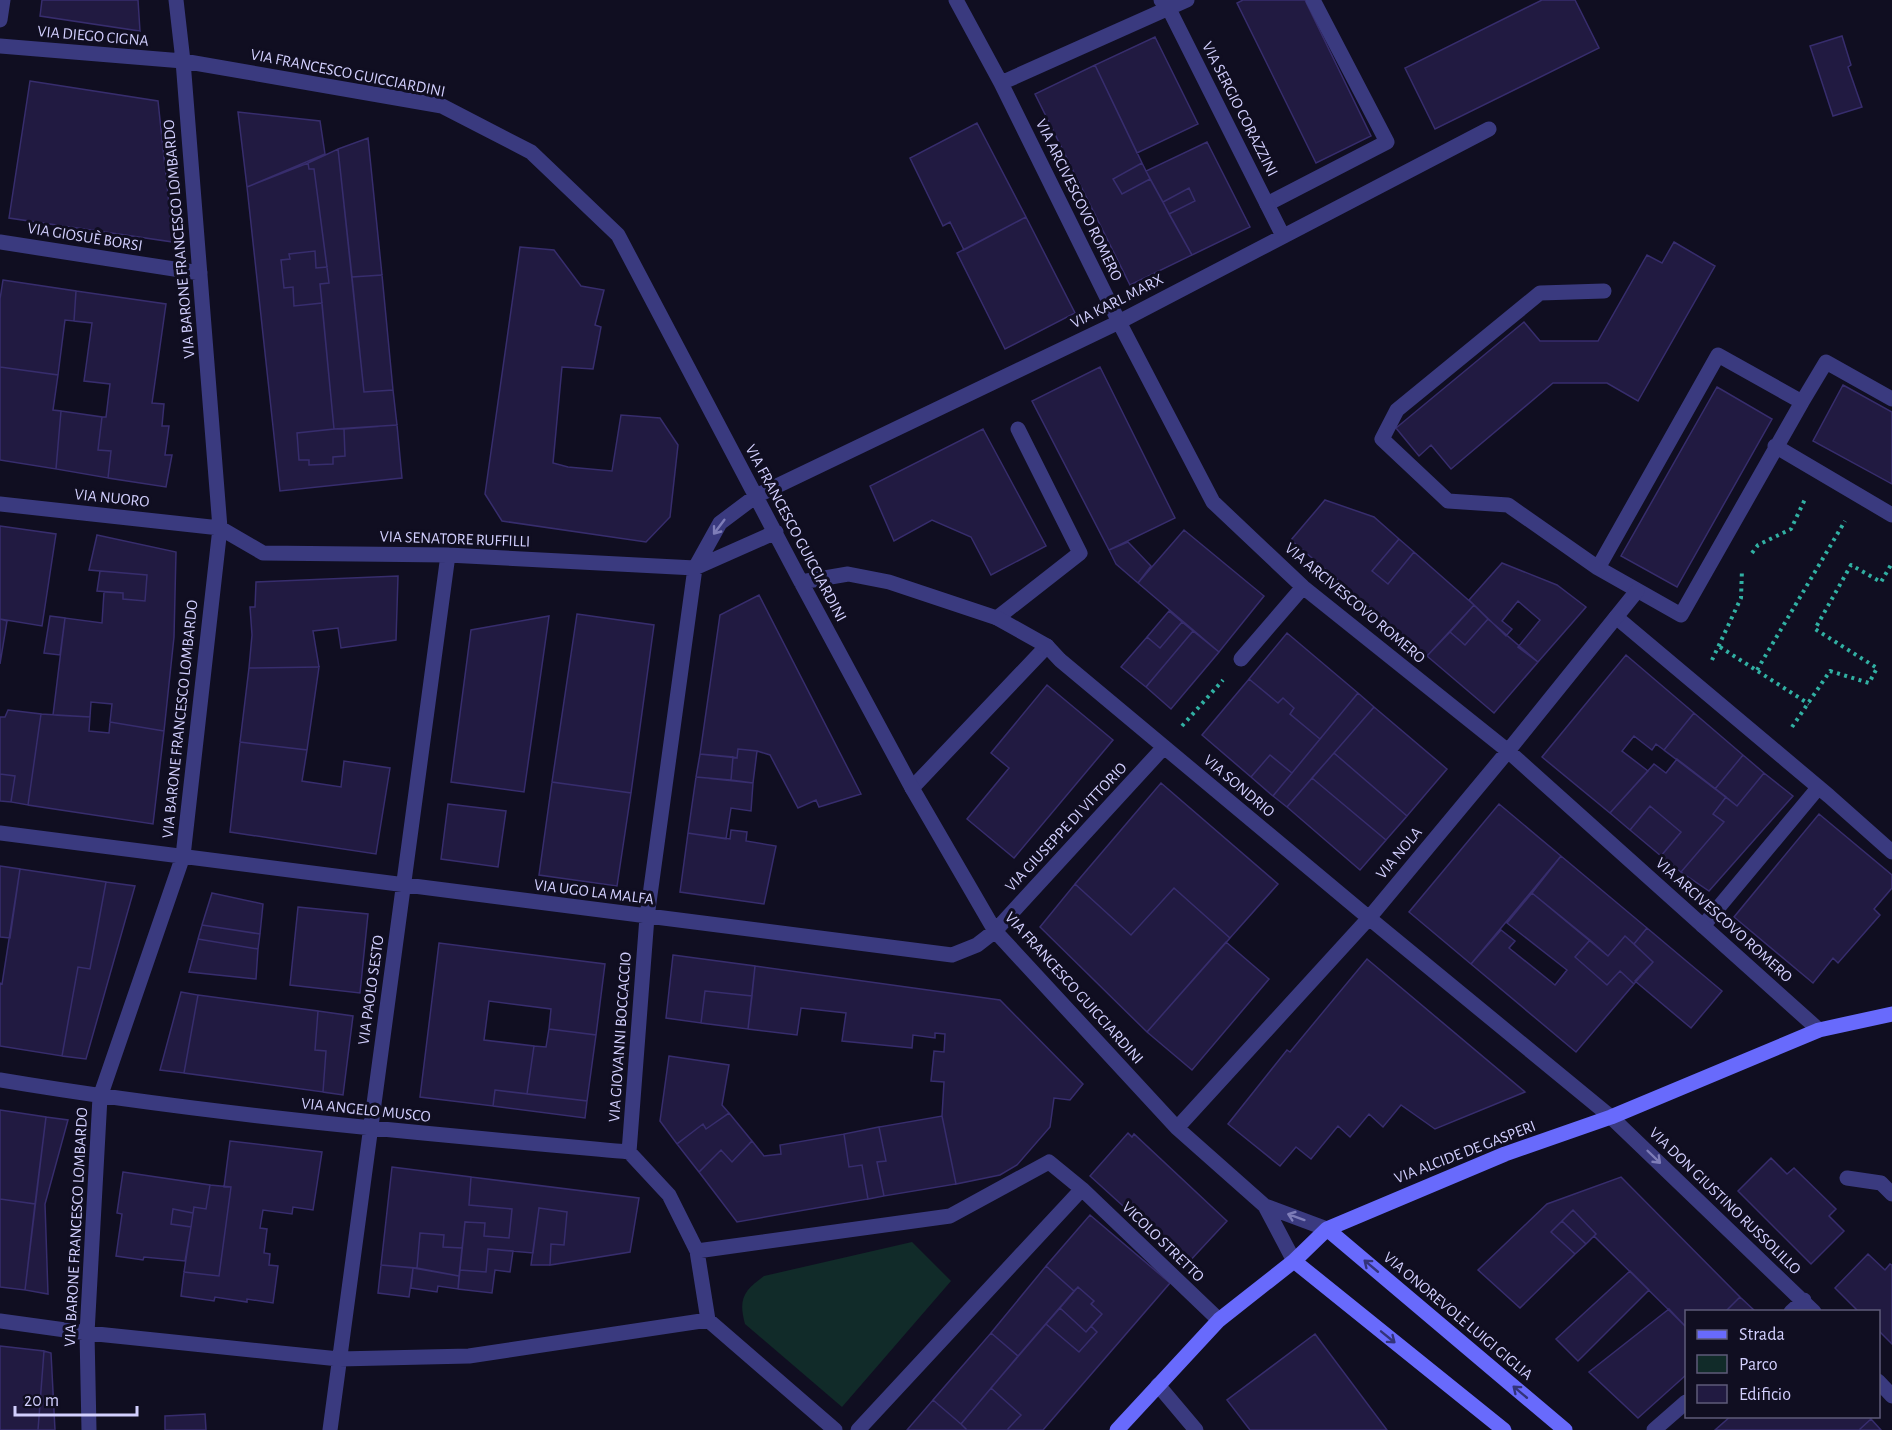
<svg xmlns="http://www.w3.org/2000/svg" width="1892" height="1430" viewBox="0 0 1892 1430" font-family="'Alegreya Sans',sans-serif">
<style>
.green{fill:#112b29}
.building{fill:#211a41;stroke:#372d6d;stroke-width:1.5}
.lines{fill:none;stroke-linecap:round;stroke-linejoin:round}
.path{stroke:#31b0a3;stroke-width:4;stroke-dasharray:3 4.5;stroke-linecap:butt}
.service{stroke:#3a3a7f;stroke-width:15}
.minor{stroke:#3a3a7f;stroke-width:15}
.secondary{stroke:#686afc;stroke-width:15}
.oneway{stroke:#7e7db8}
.oneway2{stroke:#333379}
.labels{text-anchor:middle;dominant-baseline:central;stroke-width:6;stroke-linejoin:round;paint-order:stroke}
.street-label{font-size:16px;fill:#d2cffe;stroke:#100e21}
</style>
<rect width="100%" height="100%" fill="#100e21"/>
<!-- green -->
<path class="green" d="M912 1242 951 1281 842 1407 745 1324C738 1298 744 1291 764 1276Z"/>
<!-- building -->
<path class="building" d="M42 0H138L140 31 40 16Z
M1243 0H1305L1371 136 1316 163 1237 3Z
M1542 0H1575L1599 48 1435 129 1405 68Z
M1842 36 1851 65 1848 67 1862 107 1833 116 1810 46Z
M1155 37 1198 124 1137 153 1095 65Z
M1095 65 1142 163 1113 179 1122 194 1150 179 1192 255 1130 285 1035 94Z
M30 81 158 101 173 242 9 218Z
M238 112 320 121 325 154 247 187Z
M977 123 1026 217 964 250 950 222 943 226 910 158Z
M368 138 382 275 352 277 338 149Z
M1207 142 1250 227 1192 255 1169 214 1195 201 1189 188 1163 202 1146 171Z
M338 149 364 392 393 390 397 425 334 429 320 284 329 283 314 169H309L308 163Z
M308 163 309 169H314L327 267 316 268 315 251 289 254 290 259 281 260 284 288 293 287 294 306 322 303 334 429 297 433 299 460H309V465L333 464V457L345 456 344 429 397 425 402 478 280 491 247 187Z
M1142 163 1150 179 1122 194 1113 179Z
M1189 188 1195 201 1169 214 1163 202Z
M1026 217 1075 313 1005 349 957 253Z
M1674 242 1715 266 1638 401 1607 383H1553L1451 469 1431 445 1419 456 1396 428 1524 322 1540 341H1598L1647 255 1662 263Z
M520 247 554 250 581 286 604 290 595 325 601 327 593 369 562 367 553 463 568 467 612 471 621 415 660 418 678 445 670 517 646 542 502 521 485 494Z
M315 251 316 268 327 267 329 283 320 284 322 303 294 306 293 287 284 288 281 260 290 259 289 254Z
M382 275 393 390 364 392 352 277Z
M3 280 76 291 74 321 65 320 58 375 0 367V299Z
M76 291 166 304 152 403 164 404 162 426H169L165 455H172L166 487 108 478 111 451 98 450 102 417H106L110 384 84 381 92 323 74 321Z
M0 367 58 375 53 410 61 411 56 469 0 460Z
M1100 367 1175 518 1109 550 1032 401Z
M1843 385 1892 412V484L1813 441Z
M1717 387 1772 419 1677 587 1621 556Z
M61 411 102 417 98 450 111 451 108 478 56 469Z
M334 429H344L345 456 333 457V464L309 465V460H299L297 433Z
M983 429 1046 546 991 575 971 537 932 520 894 541 870 486Z
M1325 500 1374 517 1399 539 1372 571 1388 584 1414 552 1474 605 1427 656 1291 540Z
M0 526 56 534 42 626 0 619Z
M1184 530 1264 596 1219 652 1138 583Z
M97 535 176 552 174 637 164 731 110 722 112 704 91 702 90 717 53 715 65 618 102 623 104 592 123 593V599L145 601 147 575 89 570Z
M1399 539 1414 552 1388 584 1372 571Z
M1128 542 1151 566 1138 583 1116 564 1109 550Z
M1502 563 1557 585 1586 607 1538 662 1518 647 1540 620 1518 601 1502 621 1512 629 1506 636 1469 600Z
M100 571 147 575 145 601 123 599V593L97 591Z
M398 576 396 640 341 648 338 628 313 631 319 667 249 668 252 635 250 607H255L256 582Z
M759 595 861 794 819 807 816 800 798 808 770 755 757 751 738 749 737 758 700 754 720 615Z
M1474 605 1488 619 1465 645 1450 632Z
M1169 611 1182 622 1160 648 1147 637Z
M577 614 654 625 631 793 552 782Z
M50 616 65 618 60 655 44 653Z
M549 616 524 792 451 782 471 630Z
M0 619 7 621 0 664Z
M1488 619 1538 662 1494 713 1427 656 1450 632 1465 645Z
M1182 622 1193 631 1146 687 1121 667 1147 637 1160 648Z
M1193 631 1219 652 1171 709 1146 687Z
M1287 633 1358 693 1320 739 1290 714 1294 708 1283 698 1278 703 1249 679Z
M1626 655 1694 713 1664 750 1656 744 1652 750 1634 736 1622 751 1648 771 1610 813 1542 757Z
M319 667 307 750 240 742 249 668Z
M1249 679 1278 703 1283 698 1294 708 1290 714 1320 739 1292 773 1270 755 1251 777 1202 735Z
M1047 685 1113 740 1014 858 967 819 1009 768 991 753Z
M1358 693 1374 707 1287 807 1273 796Z
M1374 707 1447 769 1407 816 1334 753Z
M8 710 41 714 28 805 11 802 15 776 0 774V717H5Z
M1694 713 1743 755 1715 789 1664 750Z
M41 714 90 717 89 731 109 733 110 722 164 731 153 824 28 805Z
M240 742 307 750 302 781 341 787 344 761 390 768 376 854 230 832Z
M738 749 757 751 753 783 731 780 733 757 737 758Z
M1334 753 1407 816 1386 840 1312 778Z
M700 754 733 757 731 780 696 777Z
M1270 755 1292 773 1273 796 1251 777Z
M1743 755 1764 773 1737 806 1715 789Z
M1677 759 1726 797 1713 814 1724 822 1681 872 1661 856 1681 832 1650 806 1630 830 1610 813 1654 764 1666 773Z
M1764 773 1793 796 1709 891 1681 872 1724 822 1713 814 1726 797 1737 806Z
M0 774 15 776 11 802 0 801Z
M696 777 753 783 751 811 731 808 726 839 688 833Z
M1312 778 1386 840 1360 870 1287 807Z
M552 782 631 793 617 886 539 875Z
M1161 783 1278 884 1230 938 1174 888 1131 935 1075 884Z
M448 804 506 811 498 867 441 859Z
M1499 804 1561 856 1471 964 1409 912Z
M1650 806 1681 832 1661 856 1630 830Z
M1819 814 1892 875V888L1874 909 1880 915 1838 963 1833 958 1813 983 1734 917Z
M731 830 747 832 746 841 776 846 764 904 680 892 688 833 730 839Z
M1561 856 1647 928 1634 944 1625 936 1608 956 1532 893Z
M0 866 20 869 10 938 0 937Z
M20 869 106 882 90 969 78 967 62 1056 0 1046V983L2 984Z
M106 882 135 886 86 1059 62 1056 78 967 90 969Z
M1075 884 1131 935 1174 888 1230 938 1147 1032 1040 927Z
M212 893 263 904 260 934 202 925Z
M1532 893 1590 940 1575 957 1607 985 1620 971 1634 984 1576 1052 1471 964 1501 930 1515 941 1509 948 1555 985 1567 970 1507 923Z
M298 907 368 914 360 993 290 985Z
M202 925 260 934 258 949 198 939Z
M1647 928 1722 991 1691 1028 1635 981 1653 962 1634 944Z
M1625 936 1653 962 1634 984 1620 971 1607 985 1575 957 1590 940 1608 956Z
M198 939 258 949 256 979 189 972Z
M1226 942 1269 979 1192 1070 1147 1032Z
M439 943 605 964 596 1035 549 1029 551 1009 489 1001 484 1040 534 1046 527 1094 495 1090 493 1106 420 1097Z
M673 955 755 966 752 996 705 991 701 1023 666 1018Z
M1367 959 1525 1092 1435 1129 1401 1105 1383 1127 1369 1114 1350 1137 1338 1126 1311 1159 1296 1147 1280 1166 1228 1124 1287 1050 1290 1052Z
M755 966 1000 1000 1083 1084 1070 1100 1054 1098 1050 1127 1017 1165 1000 1175 956 1184 942 1116 944 1082 931 1081 934 1051 944 1052 945 1034 935 1033V1038L913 1035 912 1048 842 1041 846 1013 801 1008 797 1035 748 1029Z
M705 991 752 996 748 1029 701 1023Z
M181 992 198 995 184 1073 160 1070Z
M198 995 318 1011 315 1050 326 1051 323 1092 184 1073Z
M318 1011 353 1016 343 1095 323 1092 326 1051 315 1050Z
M549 1029 596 1035 587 1101 527 1094 534 1046 546 1047Z
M669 1056 729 1065 722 1105 729 1113 706 1129 703 1124 677 1144 660 1121Z
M495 1090 587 1101 585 1118 493 1106Z
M0 1110 46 1117 35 1204 0 1199Z
M729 1113 752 1141 732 1162 721 1150 699 1172 677 1144 703 1124 706 1129Z
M942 1116 956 1184 884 1196 877 1162 886 1161 879 1127Z
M46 1117 68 1120 45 1204 48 1294 25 1290Z
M879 1127 886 1161 877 1162 884 1196 868 1199 862 1165 849 1167 844 1134Z
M1128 1133 1132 1137 1134 1134 1227 1221 1187 1264 1090 1176Z
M844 1134 849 1167 862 1165 868 1199 737 1222 699 1172 721 1150 732 1162 752 1141 764 1156 781 1154 780 1145Z
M230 1141 322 1152 313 1210 293 1207 292 1214 263 1210 260 1228 267 1229 264 1253 270 1254 269 1265 278 1266 273 1303 247 1299V1302L215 1297 214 1301 181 1296 184 1272 219 1276 231 1187H224Z
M1771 1158 1787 1174 1794 1168 1836 1209 1829 1216 1844 1231 1811 1264 1738 1191Z
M392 1167 471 1177 469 1205 512 1209 509 1238 484 1236 485 1223 465 1222 462 1248 443 1247 444 1235 420 1233 417 1268 381 1265Z
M123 1172 210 1185 206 1209 194 1207 193 1213 173 1209 171 1224 191 1227 185 1261 144 1257 143 1260 116 1256 122 1214 117 1213Z
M471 1177 639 1198 630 1252 550 1265 551 1244 564 1245 567 1212 539 1208 533 1253 488 1249 486 1272 460 1270 465 1222 485 1223 484 1236 509 1238 512 1209 469 1205Z
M1621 1177 1740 1297 1725 1312H1686V1327L1594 1236 1596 1234 1573 1210 1551 1232 1575 1254 1520 1308 1478 1270 1547 1204Z
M210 1185 231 1187 219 1276 184 1272 194 1207 206 1209Z
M0 1199 35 1204 25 1290 0 1287Z
M539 1208 567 1212 564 1245 551 1244 550 1265H531Z
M173 1209 193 1213 191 1227 171 1224Z
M1573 1210 1596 1234 1586 1244 1562 1221Z
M1090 1215 1170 1283 1043 1430H1007L1021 1415 991 1388 1046 1324 1079 1352 1097 1332 1091 1326 1102 1314 1091 1304 1094 1301 1078 1287 1074 1291 1046 1266Z
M1562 1221 1586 1244 1575 1254 1551 1232Z
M420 1233 444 1235 443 1247 462 1248 459 1276 417 1268Z
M488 1249 513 1251 510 1272 495 1270 492 1293 458 1289 460 1270 486 1272Z
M1868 1254 1885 1270 1890 1264 1892 1265V1344L1878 1330V1312H1859L1835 1288Z
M381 1265 413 1268 409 1297 378 1293Z
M1046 1266 1074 1291 1018 1356 991 1333Z
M413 1268 459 1276 458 1289 438 1286 437 1292 411 1288Z
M1630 1271 1649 1290 1578 1361 1556 1339Z
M1078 1287 1094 1301 1091 1304 1102 1314 1086 1332 1060 1308Z
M1740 1297 1756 1312H1725Z
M1060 1308 1086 1332 1091 1326 1097 1332 1079 1352 1046 1324Z
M1669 1309 1686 1327V1375L1638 1418 1589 1372Z
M991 1333 1018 1356 961 1424 933 1400Z
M1315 1334 1387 1430H1250L1227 1400Z
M0 1346 44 1351 38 1430H0Z
M44 1351 51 1353 55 1430H38Z
M991 1388 1021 1415 1007 1430H967L961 1424Z
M933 1400 961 1424 967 1430H907Z
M205 1414 206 1430H165V1416Z
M1731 1416H1869L1871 1419 1859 1430H1715Z
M1871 1419 1881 1430H1859Z"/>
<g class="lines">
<!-- path -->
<path class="path" d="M1752 553 1758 545 1791 529 1806 497
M1720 647 1809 704
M1712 660 1741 598 1742 569
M1757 670 1845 521
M1182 726 1223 680
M1792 727 1830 671 1869 683 1877 668 1815 629 1851 565 1881 582 1892 563"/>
<!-- service -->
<path class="service" d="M1267 204 1387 142 1313 0
M1718 355 1802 402 1681 615 1598 568Z
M1802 402 1826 362 1892 399
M1775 446 1892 515
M1598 568 1508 505 1448 501 1382 439 1397 410 1540 293 1604 291
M1616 617 1829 796 1892 852
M997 618 1080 553 1018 429
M912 788 1047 646
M1703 926 1818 788
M1847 1178 1881 1183 1892 1194"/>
<!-- minor -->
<path class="minor" d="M956 0 1001 83 1119 322 1213 502 1303 587 1508 751 1819 1030
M1161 0 1169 9 1283 236
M0 20 3 0
M0 46 183 61 442 106 531 152 618 235 801 582 912 788 995 931 1177 1128 1265 1206 1294 1261
M1001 83 1187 0
M0 242 200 273
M0 504 220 528 263 553 448 555 695 568 776 532
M801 582 848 574 889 582 997 618 1047 646 1060 660 1369 918 1611 1117 1814 1312
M1241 659 1303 587
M0 833 952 955 977 945 995 931 1164 747
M0 1080C208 1115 418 1133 629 1152
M1177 1128 1369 918 1508 751 1637 591
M1082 1189 1219 1320
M1265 1206 1327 1229
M697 1251 950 1216 1049 1162 1082 1189 858 1430
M1791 1312 1804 1300
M0 1321 87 1333 339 1359 469 1356 708 1320
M1878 1381 1892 1396
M1158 1385 1196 1430
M89 1430 87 1333 100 1097 183 856 220 528 183 61 176 0
M330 1430 448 555
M835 1430 708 1320 697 1251 669 1195 629 1152 647 917 695 568 720 523 756 496 1119 322 1489 129
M1654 1430 1686 1402"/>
<!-- secondary -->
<path class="secondary" d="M1327 1229 1565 1430
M1294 1261 1504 1430
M1117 1430 1219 1320 1294 1261 1327 1229 1505 1154 1611 1117 1819 1030 1892 1014"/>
</g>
<!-- one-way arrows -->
<defs><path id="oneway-shaft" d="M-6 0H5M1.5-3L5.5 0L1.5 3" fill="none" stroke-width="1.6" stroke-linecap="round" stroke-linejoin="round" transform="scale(1.5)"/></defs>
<g class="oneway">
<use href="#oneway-shaft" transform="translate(719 527) rotate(127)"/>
<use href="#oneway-shaft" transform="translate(1654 1157) rotate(44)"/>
<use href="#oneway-shaft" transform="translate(1296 1217) rotate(-160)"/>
</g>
<g class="oneway2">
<use href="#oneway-shaft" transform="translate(1371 1266) rotate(-140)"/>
<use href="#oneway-shaft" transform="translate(1388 1337) rotate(39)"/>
<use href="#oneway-shaft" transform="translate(1520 1392) rotate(-140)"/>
</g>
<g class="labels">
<!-- street labels -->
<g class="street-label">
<text transform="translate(93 36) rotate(5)">VIA DIEGO CIGNA</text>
<text transform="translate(348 73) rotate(11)">VIA FRANCESCO GUICCIARDINI</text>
<text transform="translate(1240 109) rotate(63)">VIA SERGIO CORAZZINI</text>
<text transform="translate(1079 200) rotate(64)">VIA ARCIVESCOVO ROMERO</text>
<text transform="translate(85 237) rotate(9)">VIA GIOSUÈ BORSI</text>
<text transform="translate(179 239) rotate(-95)">VIA BARONE FRANCESCO LOMBARDO</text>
<text transform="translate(1117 301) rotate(-27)">VIA KARL MARX</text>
<text transform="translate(112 498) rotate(6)">VIA NUORO</text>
<text transform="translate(796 533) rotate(62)">VIA FRANCESCO GUICCIARDINI</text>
<text transform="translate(455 539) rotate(2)">VIA SENATORE RUFFILLI</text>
<text transform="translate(1355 603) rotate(40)">VIA ARCIVESCOVO ROMERO</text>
<text transform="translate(180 719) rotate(-84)">VIA BARONE FRANCESCO LOMBARDO</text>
<text transform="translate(1239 786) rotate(40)">VIA SONDRIO</text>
<text transform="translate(1066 827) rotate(-47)">VIA GIUSEPPE DI VITTORIO</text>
<text transform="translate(1399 853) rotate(-50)">VIA NOLA</text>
<text transform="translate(594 892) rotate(7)">VIA UGO LA MALFA</text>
<text transform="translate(1724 920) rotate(42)">VIA ARCIVESCOVO ROMERO</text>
<text transform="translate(1074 988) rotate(48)">VIA FRANCESCO GUICCIARDINI</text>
<text transform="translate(371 990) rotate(-82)">VIA PAOLO SESTO</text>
<text transform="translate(620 1037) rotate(-86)">VIA GIOVANNI BOCCACCIO</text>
<text transform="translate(366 1110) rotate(6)">VIA ANGELO MUSCO</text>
<text transform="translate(1465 1152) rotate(-21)">VIA ALCIDE DE GASPERI</text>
<text transform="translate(1725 1201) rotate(44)">VIA DON GIUSTINO RUSSOLILLO</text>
<text transform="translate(76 1227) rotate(-87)">VIA BARONE FRANCESCO LOMBARDO</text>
<text transform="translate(1163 1242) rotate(44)">VICOLO STRETTO</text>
<text transform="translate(1458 1316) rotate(40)">VIA ONOREVOLE LUIGI GIGLIA</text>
</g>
</g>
<!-- legend -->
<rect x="1685" y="1310" width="195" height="108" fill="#100e21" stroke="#5e5b79" stroke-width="1.5"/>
<rect x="1697" y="1330" width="30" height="9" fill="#686afc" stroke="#5e5b79" stroke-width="1.5"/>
<text x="1739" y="1340" font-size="18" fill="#d2cffe">Strada</text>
<rect x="1697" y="1355" width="30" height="18" fill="#112b29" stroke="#5e5b79" stroke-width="1.5"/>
<text x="1739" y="1370" font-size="18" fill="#d2cffe">Parco</text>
<rect x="1697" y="1385" width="30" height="18" fill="#211a41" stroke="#5e5b79" stroke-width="1.5"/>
<text x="1739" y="1400" font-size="18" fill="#d2cffe">Edificio</text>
<!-- scale -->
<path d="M15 1406v9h122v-9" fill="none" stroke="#d2cffe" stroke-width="3"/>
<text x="24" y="1406" font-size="18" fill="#d2cffe" stroke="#100e21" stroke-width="4.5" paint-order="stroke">20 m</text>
</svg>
